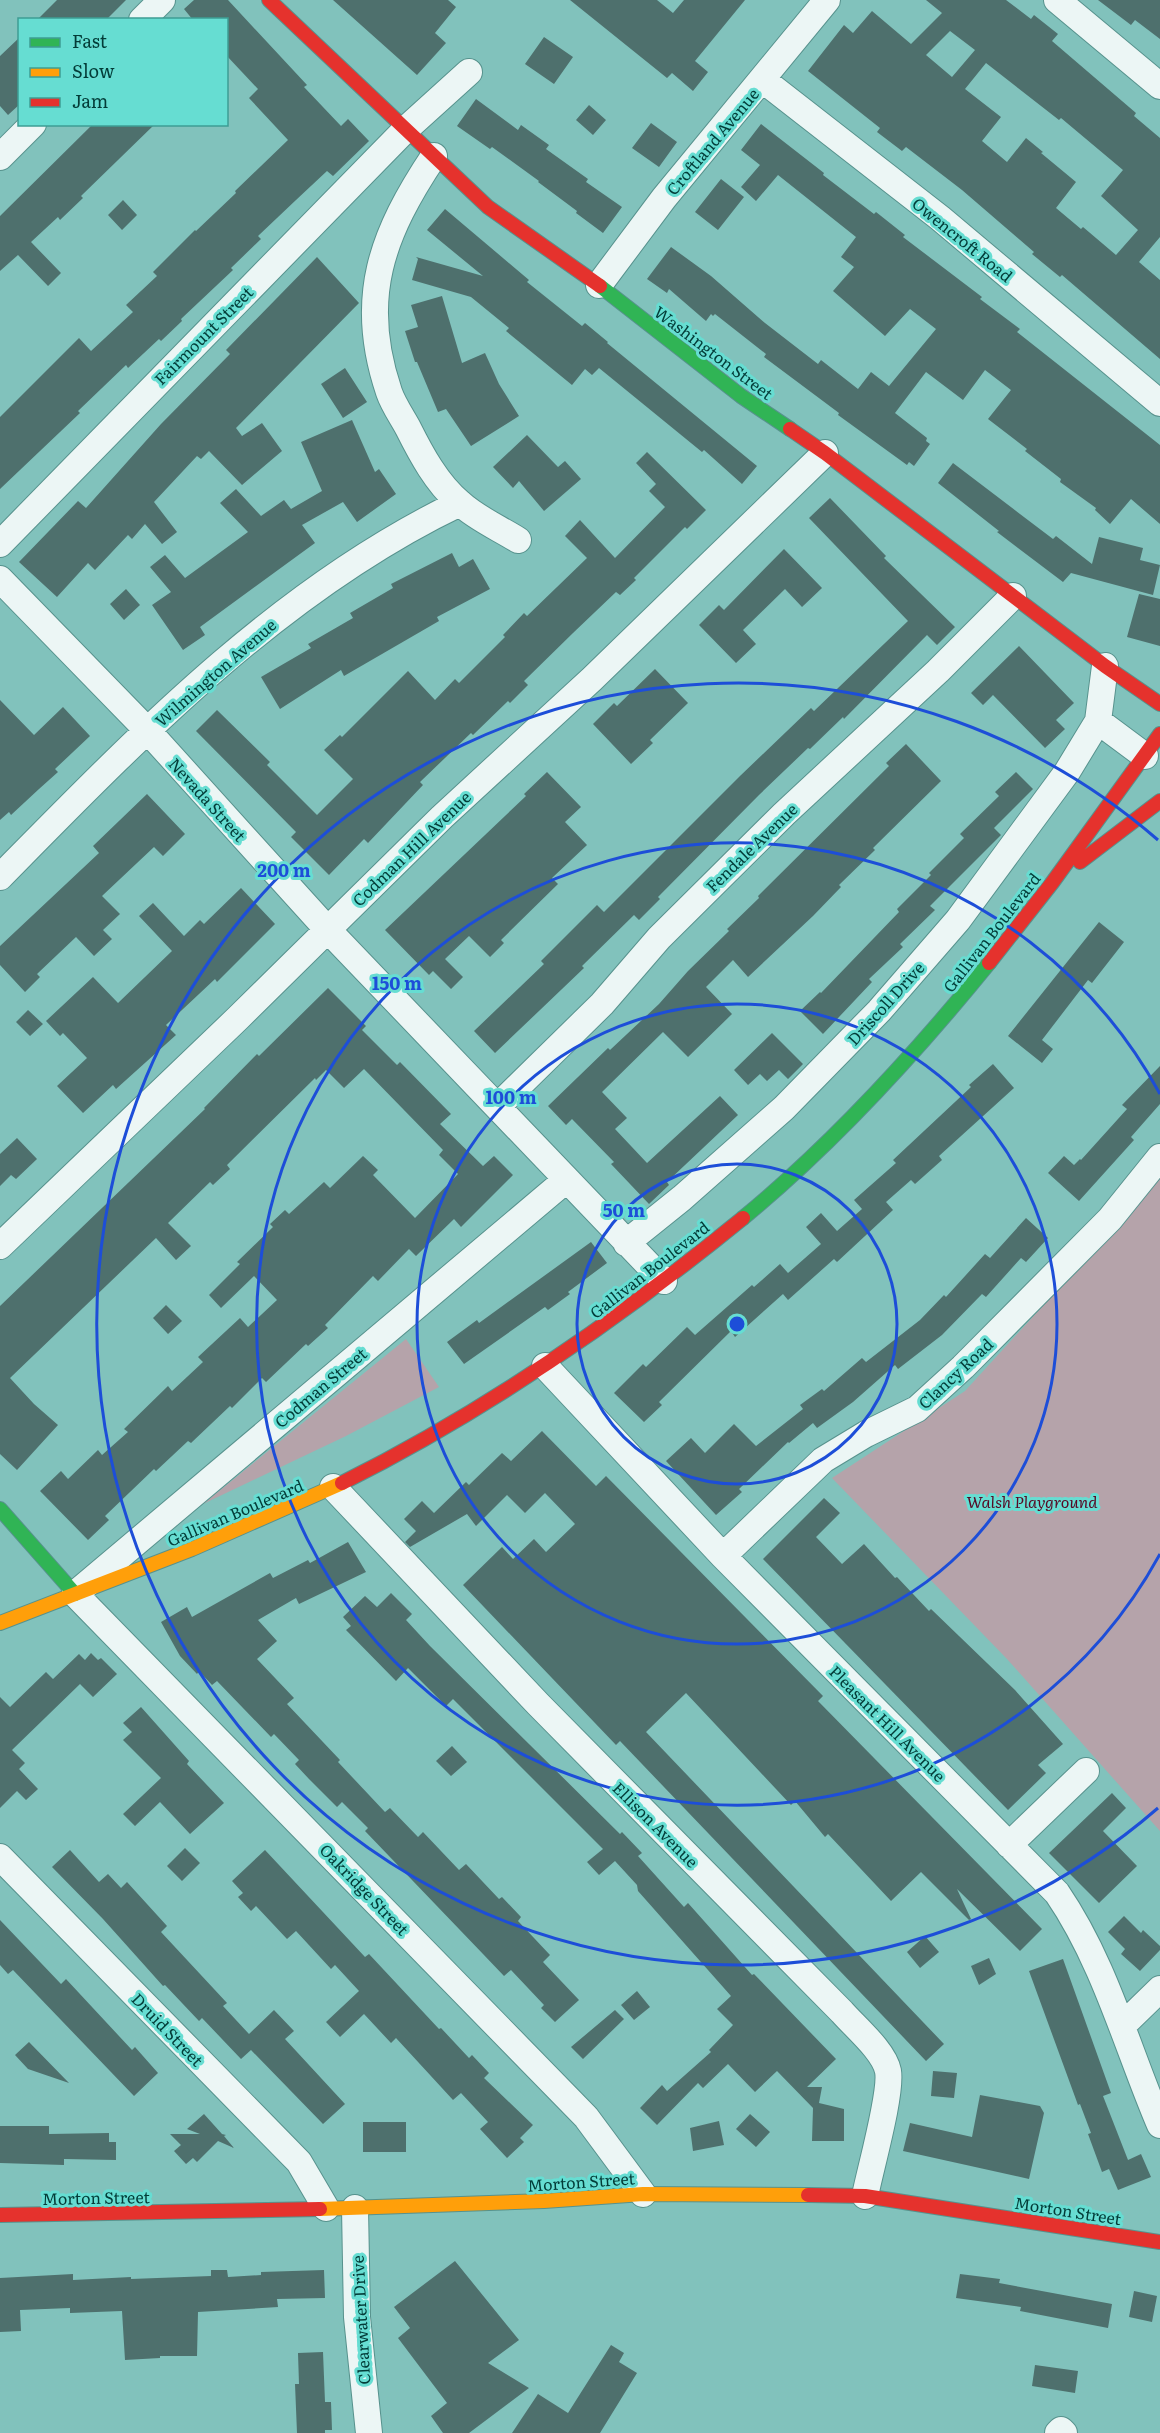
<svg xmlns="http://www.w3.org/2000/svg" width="1160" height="2433" viewBox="0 0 1160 2433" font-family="Literata,serif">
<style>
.green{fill:#b5a3aa}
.building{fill:#4e706d;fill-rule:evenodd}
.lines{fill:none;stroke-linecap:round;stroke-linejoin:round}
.street-casing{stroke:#57928d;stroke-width:28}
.fast-casing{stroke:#57928d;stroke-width:16}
.slow-casing{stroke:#57928d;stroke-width:16}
.jam-casing{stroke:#57928d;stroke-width:16}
.street{stroke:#ecf6f5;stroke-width:26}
.fast{stroke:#30b455;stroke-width:14}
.slow{stroke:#ff9f0a;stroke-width:14}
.jam{stroke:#e5322d;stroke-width:14}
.ring{fill:none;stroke:#1d4ed8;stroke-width:3}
.labels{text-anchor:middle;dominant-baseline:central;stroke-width:6;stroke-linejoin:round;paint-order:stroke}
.street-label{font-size:16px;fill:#033c38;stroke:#66ddd2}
.park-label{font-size:16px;font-style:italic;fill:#570924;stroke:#66ddd2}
.centre{fill:#1d4ed8;stroke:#66ddd2;stroke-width:3}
.ring-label{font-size:18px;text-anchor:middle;font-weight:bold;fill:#1d4ed8;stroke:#66ddd2;stroke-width:6;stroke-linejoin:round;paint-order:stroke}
</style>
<rect width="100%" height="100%" fill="#81c2bc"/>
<!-- green -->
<path class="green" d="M1160 1178V1831L1007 1659 832 1478 965 1391Z
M406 1339 439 1387 346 1436 203 1504Z"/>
<!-- building -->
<path class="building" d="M57 0H126L106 20H37Z
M194 0H228L307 85 304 87 341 126 348 119 369 141 333 176 327 171 296 200 258 236 261 239 231 268 233 270 181 319 182 321 161 341 159 339 128 368 126 365 78 411 80 413 0 489V417L79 338 91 351 133 312 126 305 157 276 153 272 195 230 196 231 236 193 235 191 288 140 249 98 258 89 226 55V20H193L184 9Z
M333 0H448L456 7 435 33 446 43 417 75Z
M570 0H657L673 13 684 0H745L695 61 708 72 693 91 672 73 667 78Z
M926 0H1006L1031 19 1034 15 1058 34 1052 41 1136 113 1134 116 1160 138V237L1139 262 1160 280V359L1062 275 1060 277 1032 254 1034 252 962 190 906 147 902 151 877 132 880 128 808 71 844 25 853 33 872 11 911 44 942 13ZM950 31 975 50 952 77 926 55ZM986 63 1059 120 1061 118 1123 170 1101 196 1138 230 1116 255 1083 227 1081 229 1056 208 1076 182 1041 153 1043 152 1026 138 1007 162 982 141 1001 117 965 89Z
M1098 0H1160V39L1135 20 1131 25Z
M20 37V104L8 115 0 106V56Z
M544 37 573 57 554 84 525 64Z
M476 99 518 130 521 125 549 145 546 149 588 179 586 182 622 207 603 233 576 213 577 211 538 182 539 181 492 147 490 149 457 126Z
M589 105 606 120 593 135 576 120Z
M651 123 677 142 659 167 632 148Z
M93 124H155L81 196 83 198 60 220 58 217 31 242 61 273 48 286 18 255 0 271V216Z
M761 124 824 173 823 175 874 214 876 212 905 235 903 237 982 297 980 299 1020 329 1017 332 1160 445V524L1131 499 1110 524 1095 510 1096 508 1060 482 1061 479 1025 451 1027 449 988 419 1011 390 985 370 963 400 926 372 895 413 927 438 926 441 930 444 914 466 909 462 907 465 838 415 839 413 764 357 766 354 715 314 713 316 711 314 706 321 669 289 667 293 647 279 671 247 711 276 765 323 818 364 821 360 858 389 871 372 889 386 936 329 910 309 885 336 833 291 854 267 841 257 856 237 778 175 756 201 741 187 760 165 741 150Z
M721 179 744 197 718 230 695 212Z
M123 200 137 215 122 230 108 215Z
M445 209 529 280 527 282 582 326 585 323 608 342 607 343 757 466 742 484 704 450 702 452 599 368 592 375 585 369 572 385 506 331 509 328 471 297 412 280 418 259 416 257 483 276 427 230Z
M317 257 359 303 236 428 242 436 262 423 282 451 242 485 209 451 201 459 197 456 154 502 177 532 162 544 145 524 132 539 128 535 95 570 88 563 57 597 19 562 78 501 86 508 161 424 230 354 226 350Z
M442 296 462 363 485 353 499 384 519 416 471 446 446 409 438 412 417 362H415L405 331 418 327 411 305Z
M345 368 367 402 343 418 321 384Z
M352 420 375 472 379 469 396 494 357 522 343 502 302 525 315 543 200 627 205 635 183 650 152 605 171 592 150 567 165 555 185 578 248 532 220 503 236 489 261 516 284 500 291 509 322 491 301 442Z
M527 435 558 467 565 461 581 479 544 511 519 481 513 488 493 467Z
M647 452 706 510 687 529 685 527 634 578 636 580 620 595 616 592 573 633 524 681 528 685 510 703 508 701 473 735 471 733 420 782 423 785 368 843 364 839 329 875 291 837 296 832 196 731 217 710 270 762 267 765 317 815 353 779 324 750 340 735 342 737 408 671 435 700 455 679 459 683 505 637 503 635 524 613 527 616 587 558 565 536 580 520 615 558 665 507 649 491 656 484 636 463Z
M953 463 1053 539 1056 536 1092 564 1099 537 1143 548 1140 560 1160 565 1153 595 1071 573 1063 582 997 532 999 531 938 483Z
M830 498 886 556 884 558 955 627 937 645 927 635 844 719 843 717 810 749 808 748 759 795 658 897 660 899 639 920 634 915 582 966 584 968 495 1053 474 1031 544 964 541 961 597 905 604 912 740 776 811 708 814 711 908 621 809 518Z
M784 549 822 588 802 607 785 589 743 630 756 644 736 663 699 625 719 605 724 610Z
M452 553 459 567 473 559 490 589 437 617 439 621 344 676 341 670 280 709 261 677 311 648 308 644 353 618 350 613 393 588 391 584Z
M126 589 140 605 124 620 110 604Z
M1139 594 1160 599V646L1127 637Z
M1019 646 1074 703 1056 720 1065 729 1045 748 993 695 983 705 971 693Z
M655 669 688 703 650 740 653 743 631 764 593 724 614 703 617 706Z
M0 700 34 735 63 707 90 736 55 769 58 772 39 789 11 815 9 812 0 820Z
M906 744 941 781 873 848 875 850 839 885 841 887 813 916 748 977 733 960 706 987 732 1014 688 1057 663 1032 602 1092 627 1118 615 1129 647 1163 720 1096 738 1115 667 1182 669 1185 649 1204 611 1164 614 1162 572 1119 566 1125 548 1106 608 1048 610 1050 659 1004 688 971 729 931 727 929 759 898 758 896 889 766 886 763Z
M547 772 581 807 565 822 587 845 552 878 558 884 501 940 504 943 490 957 469 936 445 959 463 977 451 989 433 971 429 975 385 930 526 796 524 794Z
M1016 772 1033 789 994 828 1001 835 930 906 935 910 900 944 903 947 869 979 872 982 823 1034 800 1011 820 992 821 993 899 912 897 909 931 875 929 873 964 838 960 834 999 796 995 792Z
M147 794 185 834 163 856 154 847 102 896 120 914 103 930 112 939 94 956 76 937 37 974 40 977 25 992 0 965V946L99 853 93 846Z
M241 888 275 924 217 982 215 979 166 1025 176 1035 116 1089 113 1085 83 1113 57 1086 87 1058 63 1033 60 1036 46 1021 93 977 118 1003 172 951 139 916 153 903 184 936 200 920 204 924Z
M1099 922 1124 942 1092 983 1088 980 1042 1040 1053 1049 1042 1063 1008 1036Z
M328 988 366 1026 362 1030 397 1065 400 1062 451 1114 440 1124 483 1166 494 1156 513 1175 461 1227 454 1219 416 1256 409 1249 378 1281 373 1276 325 1325 328 1328 308 1346 306 1344 266 1382 262 1378 232 1408 230 1406 191 1443 188 1441 156 1471 154 1469 105 1516 109 1520 88 1540 40 1491 61 1471 68 1479 98 1450 102 1455 128 1432 124 1429 168 1386 172 1391 203 1362 198 1357 240 1318 248 1327 277 1300 254 1276 221 1308 209 1295 240 1264 237 1262 273 1227 270 1224 285 1210 289 1214 324 1182 330 1188 363 1156 378 1170 373 1175 415 1218 458 1174 439 1155 443 1150 364 1069 344 1088 326 1070 316 1080 315 1078 227 1165 230 1169 213 1185 210 1182 168 1223 191 1246 176 1260 156 1238 10 1378 34 1404 58 1425 17 1470 0 1454V1306L205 1109 204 1108 257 1054 259 1056Z
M28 1010 43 1024 30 1036 16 1022Z
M772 1033 803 1064 788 1079 779 1070 767 1081 760 1074 748 1085 734 1070Z
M993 1064 1014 1088 939 1156 942 1160 915 1184 911 1180 886 1202 893 1210 837 1262 834 1259 788 1300 783 1294 735 1337 731 1331 659 1402 662 1405 644 1422 614 1393 643 1364 646 1367 687 1327 695 1335 752 1285 754 1287 780 1264 788 1273 821 1244 806 1227 821 1213 837 1231 862 1209 854 1200 896 1163 893 1160 971 1087 969 1085Z
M1160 1066V1104L1131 1137 1134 1140 1079 1201 1048 1173 1064 1156 1074 1165 1080 1159 1081 1160 1127 1109 1122 1105Z
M17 1138 37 1159 16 1179 11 1175 0 1186V1154Z
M1026 1218 1048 1238 1026 1262 1021 1258 986 1297 982 1294 942 1335 898 1369 895 1365 853 1402 817 1428 813 1423 789 1443 788 1442 739 1489 742 1492 716 1515 666 1461 691 1438 705 1453 734 1424 756 1446 803 1409 800 1405 822 1389 824 1391 862 1358 866 1362 920 1320 944 1295 946 1297 985 1254 990 1258Z
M591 1242 607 1263 568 1292 570 1294 548 1310 545 1307 464 1364 447 1342 477 1320 479 1323Z
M166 1305 182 1321 168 1334 153 1318Z
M542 1431 596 1486 606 1476 823 1696 818 1701 1042 1929 1020 1951 957 1889 971 1919 969 1920 921 1872 891 1901 828 1834 825 1837 795 1801 791 1805 686 1693 646 1732 944 2044 926 2061 620 1741 616 1745 463 1585 502 1547 513 1559 534 1539 546 1552 575 1524 545 1493 525 1513 507 1495 476 1526 467 1514 410 1547 405 1542 416 1531 404 1519 422 1501 434 1513 466 1482 469 1485 502 1453 511 1461Z
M824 1498 840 1513 816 1537 842 1564 864 1544 895 1578 897 1577 929 1611 931 1609 1015 1690 1063 1744 1038 1765 1046 1773 1008 1810 763 1559Z
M348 1542 366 1572 299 1604 296 1598 258 1620 277 1641 257 1659 294 1698 287 1704 340 1760 338 1762 385 1812 390 1808 418 1837 423 1832 459 1870 466 1864 499 1899 502 1897 521 1917 518 1921 550 1955 543 1962 579 2000 555 2022 541 2008 544 2005 511 1970 504 1976 483 1954 365 1831 368 1828 342 1802 337 1807 309 1779 295 1764 299 1760 274 1734 271 1737 217 1681 212 1685 199 1671 197 1674 180 1656 161 1622 187 1607 192 1617 270 1573 273 1578 308 1560 310 1563Z
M391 1593 412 1614 406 1620 430 1646 620 1834 622 1832 642 1853 638 1856 684 1907 688 1903 752 1975 754 1974 836 2059 807 2087H822L819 2103 844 2109V2141H812L813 2108 777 2071 755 2092 728 2064 703 2088 698 2083 657 2125 640 2108 662 2085 667 2091 711 2052 709 2050 733 2025 717 2009 731 1996 638 1891 637 1885 615 1861 599 1875 587 1862 603 1849 453 1699 446 1706 408 1668 396 1681 346 1630 351 1626 343 1617 365 1596 377 1607Z
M91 1653 98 1660 101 1658 117 1674 93 1697 80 1684 12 1750 25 1763 19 1769 38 1789 26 1800 17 1791 0 1808V1697L10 1707 46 1672 53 1679 79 1654 85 1660Z
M141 1707 189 1761 187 1764 224 1803 190 1834 160 1802 135 1826 123 1814 161 1778 123 1740 132 1732 123 1723Z
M452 1746 467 1762 451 1776 436 1761Z
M1112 1793 1126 1808 1103 1831 1137 1866 1099 1903 1049 1853Z
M185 1848 200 1863 182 1881 167 1866Z
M70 1850 99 1882 108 1874 121 1888 127 1882 167 1926 161 1932 227 2003 223 2006 249 2034 274 2010 294 2031 285 2039 345 2104 323 2124 251 2050 241 2059 202 2018 199 2021 165 1985 163 1986 103 1919 52 1867Z
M265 1850 365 1957 369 1954 439 2029 441 2028 469 2058 472 2055 489 2073 484 2078 533 2125 520 2138 524 2142 507 2158 480 2129 488 2122 461 2093 453 2100 396 2038 391 2043 364 2014 340 2037 326 2022 359 1991 335 1965 331 1969 296 1931 287 1939 256 1906 251 1911 238 1897 243 1893 232 1881Z
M1124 1916 1141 1933 1143 1930 1160 1946V1950L1140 1971 1121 1954 1125 1949 1108 1932Z
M0 1920 61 1984 66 1979 132 2050 135 2047 158 2073 134 2096 13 1970 8 1974 0 1965Z
M925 1936 939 1952 920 1968 907 1952Z
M989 1958 996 1974 979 1985 971 1966Z
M1063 1959 1111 2093 1103 2096 1128 2160 1141 2154 1151 2177 1118 2190 1109 2169 1102 2172 1088 2134 1091 2133 1080 2104 1078 2105 1029 1971Z
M637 1991 650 2007 634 2020 621 2005Z
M615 2010 624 2019 583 2059 571 2047Z
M29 2042 69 2083 28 2069 15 2055Z
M933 2071 957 2073 954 2098 931 2096Z
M980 2095 1040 2106 1044 2113 1029 2179 903 2151 910 2123 972 2137Z
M204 2114 222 2134 226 2135 224 2136 234 2148 218 2141 197 2162 193 2158 186 2164 174 2151 181 2145 170 2134H200L187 2129Z
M750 2114 770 2132 756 2147 736 2129Z
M719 2121 724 2145 693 2151 690 2128Z
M363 2122H406V2152H363Z
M0 2126H49V2134L109 2133V2142H116V2160L64 2159V2165L0 2163Z
M455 2261 519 2340 488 2363 529 2388 469 2433H443L431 2416 447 2403 398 2338 410 2328 394 2307Z
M211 2270H227L228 2277 261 2275V2272L324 2270 325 2298 277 2299 278 2307 198 2312 197 2356H160V2358L125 2360 122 2311 70 2313V2308L20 2310 21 2331 0 2332V2278L73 2274V2280L131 2277V2279L211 2276Z
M960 2274 1000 2279 999 2283 1112 2304 1108 2328 1020 2311 1021 2307 956 2298Z
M1134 2291 1157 2296 1152 2322 1129 2317Z
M611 2345 624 2353 619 2362 637 2373 600 2433H512L538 2394 568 2413Z
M323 2352 325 2402H331L332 2430H325V2433H297L295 2384H299L298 2353Z
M1035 2365 1078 2371 1075 2393 1032 2386Z"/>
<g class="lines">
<!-- street casing -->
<g class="street-casing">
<path id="street" d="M1057 0 1160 86
M142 20 162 0
M763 80 940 218 1160 403
M434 156C382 234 357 298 389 392 393 404 402 417 408 428 421 454 437 484 460 503 476 518 499 528 518 540
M0 157 33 124
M599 285 664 198 827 0
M0 544 406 129 469 72
M0 579 147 730 327 929 664 1281
M1098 721 1145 756
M0 877C138 737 280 589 460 503
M498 1106 602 1004 659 938 784 814 938 671 1013 596
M566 1180 75 1594 586 2117 643 2194
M626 1243 682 1198 784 1108 879 1011 958 920 1067 772 1098 721 1105 666
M0 1246 238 1018 442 817 592 679 825 453
M545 1366 723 1556 1057 1893C1105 1963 1127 2048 1160 2125
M333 1487 538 1704 842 2012C855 2027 884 2051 888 2071 892 2093 870 2170 865 2196
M723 1556 823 1460 866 1434 917 1409 963 1367 1110 1219 1160 1157
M1009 1845 1086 1771
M0 1857 299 2162 326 2208
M1122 2026 1160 1989
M355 2208 357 2317 369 2433
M1058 2433 1061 2430 1064 2433"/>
</g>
<!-- fast casing -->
<g class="fast-casing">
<path id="fast" d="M600 286 741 396 790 429
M743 1218C834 1143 915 1054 989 963
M0 1509 75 1594"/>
</g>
<!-- slow casing -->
<g class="slow-casing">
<path id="slow" d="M0 1623 192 1549 342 1483
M320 2209 544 2201 643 2194 808 2195"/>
</g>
<!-- jam casing -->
<g class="jam-casing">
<path id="jam" d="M269 0 488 207 600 286
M790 429 825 453 1105 666 1160 704
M1080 862 1160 801
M989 963 1052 883 1160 734
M342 1483C486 1411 618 1320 743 1218
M808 2195 865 2196 1160 2242
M0 2215 320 2209"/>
</g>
<!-- street -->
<use href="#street" class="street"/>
<!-- fast -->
<use href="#fast" class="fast"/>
<!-- slow -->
<use href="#slow" class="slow"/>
<!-- jam -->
<use href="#jam" class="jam"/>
</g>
<!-- distance rings -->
<g class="ring">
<circle cx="737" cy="1324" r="160"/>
<circle cx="737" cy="1324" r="320"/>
<path d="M1160 1554A481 481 0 1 1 1160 1094"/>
<path d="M1158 1808A641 641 0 1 1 1158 840"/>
</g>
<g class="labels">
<!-- street labels -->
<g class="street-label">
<text transform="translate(712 141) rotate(-50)">Croftland Avenue</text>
<text transform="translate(963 239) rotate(39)">Owencroft Road</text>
<text transform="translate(203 335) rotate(-45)">Fairmount Street</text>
<text transform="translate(714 352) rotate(37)">Washington Street</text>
<text transform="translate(215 672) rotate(-41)">Wilmington Avenue</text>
<text transform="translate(208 799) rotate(48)">Nevada Street</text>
<text transform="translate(751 847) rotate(-44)">Fendale Avenue</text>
<text transform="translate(411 848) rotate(-44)">Codman Hill Avenue</text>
<text transform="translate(991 932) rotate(-52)">Gallivan Boulevard</text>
<text transform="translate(885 1003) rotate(-48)">Driscoll Drive</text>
<text transform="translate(649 1269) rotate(-38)">Gallivan Boulevard</text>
<text transform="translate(955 1373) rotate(-43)">Clancy Road</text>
<text transform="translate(320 1387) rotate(-40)">Codman Street</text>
<text transform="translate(235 1512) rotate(-23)">Gallivan Boulevard</text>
<text transform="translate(888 1723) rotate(45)">Pleasant Hill Avenue</text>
<text transform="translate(656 1824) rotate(45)">Ellison Avenue</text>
<text transform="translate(365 1889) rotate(46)">Oakridge Street</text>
<text transform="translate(168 2029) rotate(46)">Druid Street</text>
<text transform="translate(581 2181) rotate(-4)">Morton Street</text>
<text transform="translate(96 2197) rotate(-1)">Morton Street</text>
<text transform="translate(1068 2210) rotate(9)">Morton Street</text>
<text transform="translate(360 2320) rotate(-93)">Clearwater Drive</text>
</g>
<!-- park labels -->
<g class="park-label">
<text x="1032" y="1501">Walsh Playground</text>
</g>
</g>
<circle cx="737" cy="1324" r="9" class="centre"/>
<g class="ring-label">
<text x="284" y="877">200 m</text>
<text x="397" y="990">150 m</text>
<text x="511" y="1104">100 m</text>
<text x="624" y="1217">50 m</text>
</g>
<!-- legend -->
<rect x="18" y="18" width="210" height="108" fill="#66ddd2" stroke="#3e9d94" stroke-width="1.5"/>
<rect x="30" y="38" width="30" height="9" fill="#30b455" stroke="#3e9d94" stroke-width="1.5"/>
<text x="72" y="48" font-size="18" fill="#033c38">Fast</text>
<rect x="30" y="68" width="30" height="9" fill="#ff9f0a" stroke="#3e9d94" stroke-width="1.5"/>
<text x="72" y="78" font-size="18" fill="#033c38">Slow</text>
<rect x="30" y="98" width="30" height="9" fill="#e5322d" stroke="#3e9d94" stroke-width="1.5"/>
<text x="72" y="108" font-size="18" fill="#033c38">Jam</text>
</svg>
